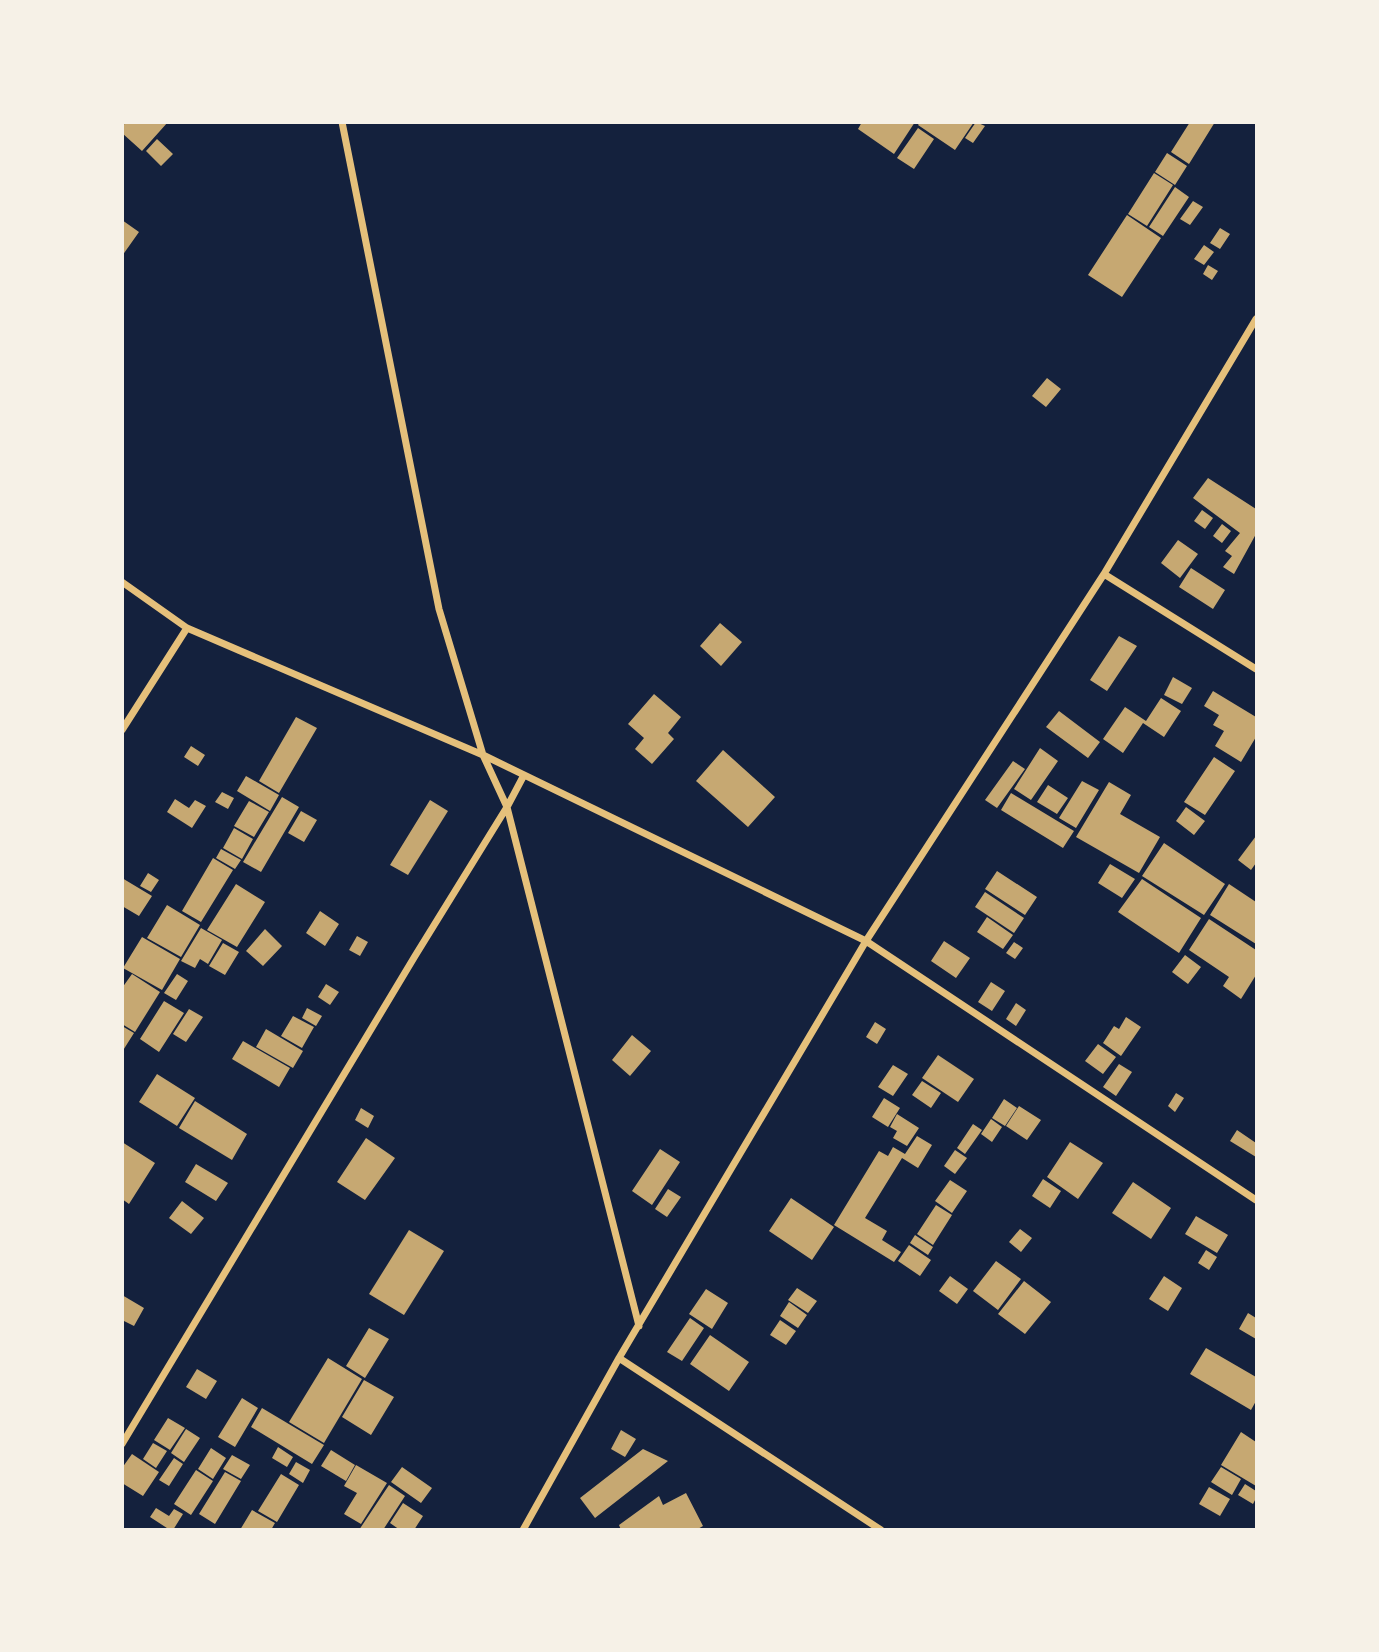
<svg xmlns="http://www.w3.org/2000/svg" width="1379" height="1652" viewBox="0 0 1379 1652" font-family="Cabin,sans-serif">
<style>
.building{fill:#c6a872}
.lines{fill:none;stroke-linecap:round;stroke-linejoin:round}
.minor{stroke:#e5c07b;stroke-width:7}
</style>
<rect width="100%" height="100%" fill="#14213d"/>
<!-- building -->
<path class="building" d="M126 122H168L142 151 122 133V127Z
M862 122H915L894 154 858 129Z
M920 122H974L955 150 918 125Z
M976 122 985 126 973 143 965 138Z
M1190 122H1215L1189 164 1171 152Z
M918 128 934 139 914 169 897 158Z
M157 139 173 154 161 166 146 151Z
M1167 153 1187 166 1175 185 1155 172Z
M1154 173 1173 185 1147 226 1128 214Z
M1175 187 1189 197 1163 236 1149 227Z
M1193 201 1203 207 1190 225 1180 219Z
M1127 215 1161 238 1122 297 1088 275Z
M122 220 139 232 122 256Z
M1220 228 1230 234 1220 249 1210 243Z
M1204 245 1214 252 1204 265 1194 259Z
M1208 265 1218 271 1212 280 1203 274Z
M1047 378 1061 389 1046 407 1032 396Z
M1208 478 1256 509V534L1234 574 1223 567 1232 556 1225 551 1240 533 1193 498Z
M1202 510 1213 518 1205 529 1194 521Z
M1222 524 1231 531 1222 543 1213 536Z
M1178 540 1198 554 1180 578 1161 563Z
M1191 568 1225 590 1213 609 1179 587Z
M720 623 742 642 721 666 700 646Z
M1119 636 1137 646 1107 691 1090 680Z
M1173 677 1192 688 1182 704 1164 695Z
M1213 691 1256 717V737L1241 762 1215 746 1224 731 1213 725 1219 715 1204 706Z
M654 694 681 717 668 733 674 739 652 764 635 749 644 738 628 724Z
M1161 698 1181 711 1164 737 1143 723 1123 753 1103 739 1125 707 1146 721Z
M1059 711 1100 742 1088 758 1046 727Z
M296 717 317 728 279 793 259 781Z
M191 746 205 755 198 766 184 757Z
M1040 748 1058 761 1031 800 1014 789Z
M723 750 775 797 748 827 696 781Z
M1214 757 1235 771 1205 815 1184 802Z
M1013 761 1025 769 997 808 985 800Z
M246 776 279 795 270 811 237 791Z
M1082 781 1099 790 1076 828 1059 818Z
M1109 782 1131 795 1120 814 1160 837 1139 873 1076 837Z
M1048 785 1068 798 1057 814 1037 802Z
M222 792 234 798 228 809 215 802Z
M1011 793 1074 831 1063 848 1001 810Z
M282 797 299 807 261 872 243 862Z
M175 799 189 808 195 800 206 806 192 828 167 812Z
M430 800 448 811 408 875 390 865Z
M249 801 269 812 254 837 234 826Z
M1186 807 1205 821 1194 835 1176 821Z
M301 811 317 820 304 842 288 833Z
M234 828 253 839 242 859 223 848Z
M1256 836V863L1251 870 1238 860Z
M1164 843 1225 884 1204 915 1142 876Z
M221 849 241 860 235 869 216 858Z
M213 858 233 870 201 922 182 911Z
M1110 864 1135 879 1122 898 1098 883Z
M997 871 1037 897 1025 915 985 889Z
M148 873 159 880 151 892 140 886Z
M122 878 152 896 139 916 122 906Z
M1142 879 1201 918 1179 953 1118 912Z
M236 884 265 902 237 947 207 930Z
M1229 884 1256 902V944L1210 915Z
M985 892 1024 918 1014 933 975 907Z
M167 905 200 925 181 957 147 938Z
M320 911 339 924 325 946 306 933Z
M987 917 1013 935 1003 949 977 932Z
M1209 919 1256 950V975L1241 999 1223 986 1229 977 1189 950Z
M201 928 222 940 208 964 200 959 195 968 181 961Z
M265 929 282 946 263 966 246 951Z
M357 936 368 942 360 956 349 950Z
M142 937 180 959 162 990 123 968Z
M944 941 970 958 956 978 931 961Z
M1014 942 1023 948 1015 959 1006 953Z
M223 943 239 952 225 975 209 966Z
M1185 955 1201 967 1188 984 1172 972Z
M132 974 160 992 135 1032 122 1024V988Z
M177 974 188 981 176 1000 164 993Z
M991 982 1005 991 992 1011 978 1002Z
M326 984 339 992 330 1005 318 997Z
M164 1001 184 1013 159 1052 140 1039Z
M1016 1003 1026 1010 1016 1026 1006 1019Z
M307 1008 322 1016 316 1026 302 1018Z
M189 1009 203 1017 186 1042 173 1034Z
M293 1016 314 1027 302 1048 281 1036Z
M1126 1017 1141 1027 1121 1056 1103 1043 1114 1026 1119 1029Z
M875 1022 886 1029 877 1044 866 1037Z
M122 1026 134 1033 122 1052Z
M266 1029 303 1051 293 1068 256 1047Z
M632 1035 651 1051 630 1076 612 1060Z
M243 1041 290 1068 279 1087 232 1059Z
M1098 1044 1116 1057 1103 1074 1085 1061Z
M938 1055 974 1079 958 1102 922 1078Z
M1119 1064 1132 1072 1116 1096 1103 1087Z
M893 1065 908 1074 893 1096 878 1087Z
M157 1074 195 1098 177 1126 139 1102Z
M922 1081 941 1093 931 1108 912 1095Z
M1176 1093 1184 1098 1175 1112 1168 1106Z
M884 1098 900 1108 888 1127 872 1117Z
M1004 1099 1017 1108 1005 1126 992 1118Z
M195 1101 247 1134 232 1160 179 1128Z
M1019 1106 1041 1120 1027 1140 1006 1126Z
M361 1108 374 1116 368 1128 355 1120Z
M897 1114 919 1128 907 1146 893 1138 897 1131 890 1127Z
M991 1119 1002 1127 992 1142 981 1134Z
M973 1124 982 1130 965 1154 957 1148Z
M1237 1130 1256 1143V1157L1230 1141Z
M917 1136 932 1145 918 1168 902 1158 865 1218 887 1231 882 1240 901 1252 894 1262 834 1225 879 1151 888 1156 893 1147 905 1154Z
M366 1138 395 1158 365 1200 337 1182Z
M122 1142 155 1163 129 1204 122 1199Z
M1070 1142 1103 1163 1078 1199 1047 1177Z
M660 1149 680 1162 652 1205 632 1191Z
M955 1150 967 1158 955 1174 944 1166Z
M196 1164 228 1183 216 1201 185 1182Z
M1043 1179 1061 1191 1050 1208 1032 1196Z
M950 1180 967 1191 952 1213 935 1201Z
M1133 1182 1171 1208 1151 1239 1112 1213Z
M668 1189 681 1197 667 1217 655 1209Z
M791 1198 834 1227 812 1260 769 1231Z
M182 1201 204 1218 191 1234 169 1218Z
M936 1205 952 1215 933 1245 917 1234Z
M1196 1216 1228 1235 1217 1253 1185 1234Z
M1020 1229 1032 1238 1021 1252 1009 1242Z
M409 1230 444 1251 404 1315 369 1294Z
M915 1235 933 1247 928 1255 910 1243Z
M909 1245 931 1260 920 1276 898 1261Z
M1206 1250 1217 1257 1209 1270 1198 1263Z
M996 1261 1021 1279 998 1310 973 1291Z
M950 1276 968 1289 957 1304 939 1291Z
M1164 1276 1182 1288 1168 1311 1149 1299Z
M1024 1281 1051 1302 1025 1334 998 1314Z
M797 1288 817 1301 808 1313 788 1300Z
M706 1289 728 1303 712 1329 689 1314Z
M122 1295 144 1308 134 1326 122 1320Z
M789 1302 807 1315 798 1328 780 1316Z
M1248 1313 1256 1318V1339L1239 1329Z
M690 1318 704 1328 682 1361 667 1352Z
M780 1320 796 1331 786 1345 770 1335Z
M369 1328 389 1339 365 1378 346 1366Z
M710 1335 749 1362 729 1391 690 1364Z
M1206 1348 1256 1377V1401L1251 1410 1190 1374Z
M328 1358 362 1379 324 1443 289 1422Z
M197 1369 217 1381 206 1399 186 1387Z
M364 1380 394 1397 371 1435 342 1417Z
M242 1398 258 1408 235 1447 218 1437Z
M262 1408 324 1445 312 1464 251 1427Z
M168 1418 185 1428 170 1450 154 1440Z
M186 1429 200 1438 184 1462 171 1453Z
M621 1430 636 1439 625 1457 611 1449Z
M1241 1432 1256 1442V1486L1221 1465Z
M153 1443 167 1451 156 1468 143 1459Z
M278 1447 293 1457 287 1467 272 1458Z
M211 1448 226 1458 213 1479 198 1469Z
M643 1449 668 1461 595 1518 580 1498Z
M331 1450 355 1465 346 1481 321 1466Z
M132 1454 159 1472 143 1496 122 1483V1468Z
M232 1455 250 1465 241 1479 223 1469Z
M174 1458 183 1464 169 1486 159 1480Z
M296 1462 310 1470 303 1483 289 1474Z
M356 1465 387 1483 361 1524 344 1514 357 1493 344 1486Z
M402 1467 432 1488 421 1503 391 1482Z
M1221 1467 1241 1479 1232 1495 1211 1482Z
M196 1470 213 1481 191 1515 174 1504Z
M225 1472 241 1481 215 1524 199 1514Z
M281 1474 299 1485 277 1522 258 1511Z
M1245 1484 1256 1491V1498L1253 1504 1238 1495Z
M389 1485 405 1496 383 1530H359Z
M1209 1487 1230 1499 1220 1516 1199 1504Z
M686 1493 703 1526 696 1530H621L619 1525 659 1496 663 1505Z
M403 1503 423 1516 414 1530H400L390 1523Z
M156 1508 169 1516 174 1509 183 1514 173 1530H170L150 1517Z
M252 1510 275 1523 271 1530H240Z"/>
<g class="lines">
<!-- minor -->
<path class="minor" d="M342 122 439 609 483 755 507 807 639 1326
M1104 574 1256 669
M122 582 187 628 483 755 866 941 1256 1200
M122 730 187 628
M619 1358 881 1530
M122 1444 415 956 507 807 524 775
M523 1530 619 1358 866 941 1104 574 1256 319"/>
</g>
<!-- border -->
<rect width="1379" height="1652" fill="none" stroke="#f6f1e7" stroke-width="248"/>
</svg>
